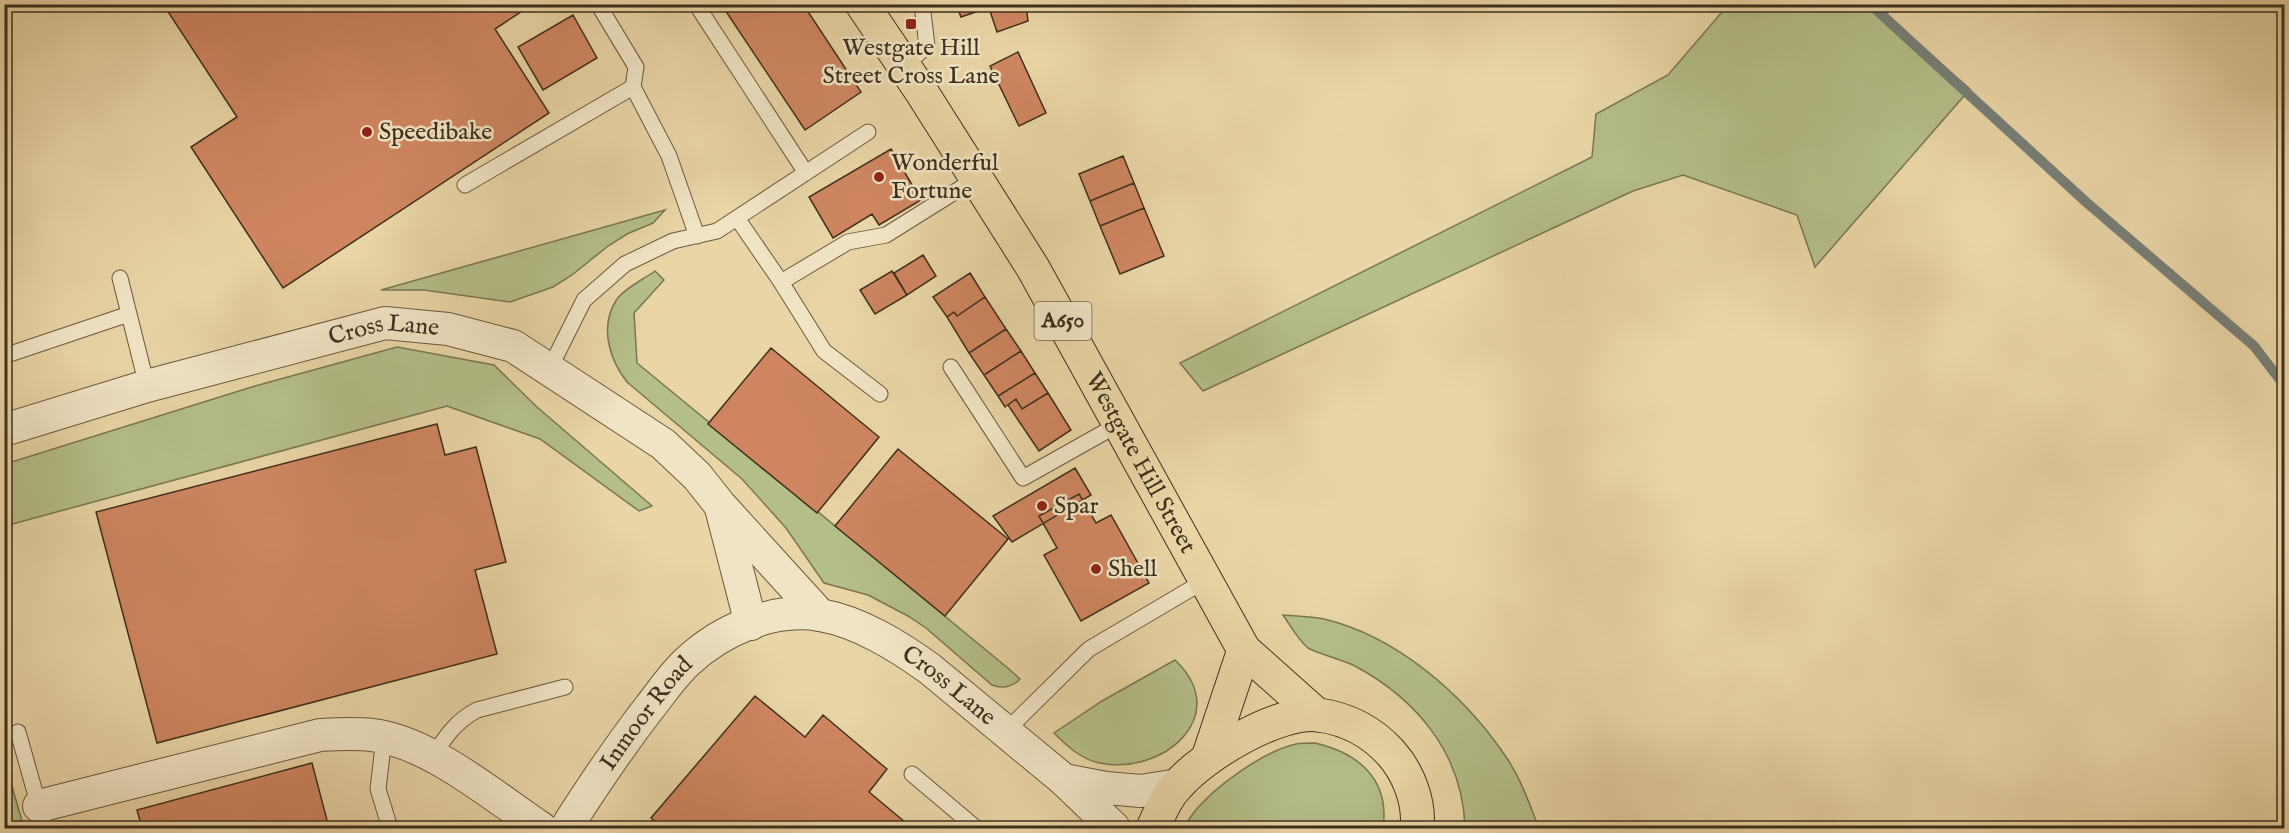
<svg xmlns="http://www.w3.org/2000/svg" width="2289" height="833" viewBox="0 0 2289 833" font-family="'IM FELL English',serif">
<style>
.green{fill:#b4be89;stroke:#7a7653;stroke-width:1.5}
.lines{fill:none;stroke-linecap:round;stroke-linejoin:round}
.stream{stroke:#777f77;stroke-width:10}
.building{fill:#cf8660;stroke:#3f2f1d;stroke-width:1.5}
.lane-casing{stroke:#6a583f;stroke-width:17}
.street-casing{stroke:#6a583f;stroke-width:34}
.highway-casing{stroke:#3f2f1d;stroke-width:35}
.lane{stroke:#f1e4c5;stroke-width:15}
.street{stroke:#f1e4c5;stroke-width:32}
.highway{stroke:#e9d5a6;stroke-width:33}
.poi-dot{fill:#8f2418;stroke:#f1e4c5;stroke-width:2}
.labels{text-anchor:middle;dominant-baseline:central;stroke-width:5;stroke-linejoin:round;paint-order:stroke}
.shield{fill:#f1e4c5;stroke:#74654f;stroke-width:1.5}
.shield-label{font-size:22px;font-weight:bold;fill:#3f2f1d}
.poi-label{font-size:24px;fill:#3f2f1d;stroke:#f1e4c5;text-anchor:start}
.street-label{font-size:24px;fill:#3f2f1d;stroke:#f1e4c5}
</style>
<rect width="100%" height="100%" fill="#e9d5a6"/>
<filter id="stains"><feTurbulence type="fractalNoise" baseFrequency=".00333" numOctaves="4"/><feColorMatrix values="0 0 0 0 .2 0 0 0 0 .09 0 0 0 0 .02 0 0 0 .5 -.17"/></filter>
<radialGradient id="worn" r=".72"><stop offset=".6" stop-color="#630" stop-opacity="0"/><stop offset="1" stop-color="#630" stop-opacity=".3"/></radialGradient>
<!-- green -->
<path class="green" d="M1728 5H1874L1970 89 1815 267 1797 215 1683 175 1633 191 1203 391 1180 363 1592 157 1596 114 1668 75Z
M665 210 653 223 627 234 608 246 572 275 553 287 510 302 424 290H381Z
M655 271 664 280 634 313 637 363 1009 669 1020 679C1013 687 1002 689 992 685L926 628 908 616 868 595 824 583 786 528 742 479 627 382C609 359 599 326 617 299 625 288 644 279 655 271Z
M397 347 494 365 537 407 652 506 639 511 540 439 447 406 5 526V464L255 386Z
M1283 615C1296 616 1311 616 1324 619 1396 636 1463 694 1504 754 1520 776 1529 803 1539 828H1465C1463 755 1418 700 1355 666 1343 660 1316 653 1308 648 1298 640 1290 625 1283 615Z
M1175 660C1234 716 1162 776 1100 763 1082 760 1067 746 1054 733L1102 701Z
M1315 743C1359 753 1390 780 1383 828H1184C1200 795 1261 752 1296 744 1302 743 1309 743 1315 743Z
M4 762H5L24 828H5Z"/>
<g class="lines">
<!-- stream -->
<path class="stream" d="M1870 4 2086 202 2254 346 2284 385"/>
</g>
<!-- building -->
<path class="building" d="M163 4H533L495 29 549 113 283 288 191 147 237 117Z
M721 4H803L861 92 805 130Z
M956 4H999L961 17Z
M999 4H1026L1028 21 997 32 989 8Z
M573 15 597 58 543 90 518 47Z
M1018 52 1046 113 1019 126 990 66Z
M891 149 921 200 879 225 872 214 833 238 809 197Z
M1123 156 1134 183 1090 201 1079 174Z
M1134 183 1144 208 1100 226 1090 201Z
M1144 208 1164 256 1120 274 1100 226Z
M923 255 936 276 907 295 894 273Z
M892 271 907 295 875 314 860 290Z
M970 273 985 297 957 316 954 312 947 317 933 297Z
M985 297 1006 329 969 353 947 317 954 312 957 316Z
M1006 329 1021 351 984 375 969 353Z
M771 348 879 437 817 513 708 424Z
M1021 351 1035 373 998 396 984 375Z
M1035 373 1048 393 1022 409 1016 399 1005 407 998 396Z
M1048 393 1071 430 1039 451 1008 405 1016 399 1022 409Z
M437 424 445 455 476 447 506 562 475 570 497 654 157 743 96 512Z
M898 449 1008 539 945 616 835 526Z
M1075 468 1091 495 1012 542 993 516Z
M1079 494 1096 523 1111 515 1149 583 1081 621 1044 555 1057 548 1039 516Z
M755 696 805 737 823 715 875 759 887 769 869 792 912 828H663L651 818Z
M312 763 329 828H142L137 810Z"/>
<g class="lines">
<!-- lane casing -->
<g class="lane-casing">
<path id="lane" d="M598 4 636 67 633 87
M696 4 806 173
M904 66 927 46 922 4
M465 185 633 87 669 156 697 236
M737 218 781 282 824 351 880 394
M120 278 147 386
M781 282 848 242 886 235 977 178
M4 356 129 314
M951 367 1023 478 1119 424
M549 370 584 300 625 264 673 241 717 231 868 132
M18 732 45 828
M1005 732 1089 649 1206 580
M384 738 378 789 390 828
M433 756C446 736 456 721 477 710L565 687
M912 774 976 828"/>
</g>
<!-- street casing -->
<g class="street-casing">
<g id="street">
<path id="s1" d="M4 430 147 386 385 323 448 329 513 346 663 444 697 476 720 505 820 615"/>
<path d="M721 508 751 624"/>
<path d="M1064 780 1106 788 1141 791 1178 785"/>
<path d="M39 806 320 735C338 734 354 733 372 735 430 742 493 796 541 828"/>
<path id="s2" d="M566 828C592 787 619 747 649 708 661 693 672 676 687 662 721 630 773 607 820 615 860 622 898 646 930 669L1064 780 1114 828"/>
</g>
</g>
<!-- highway casing -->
<g class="highway-casing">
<g id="highway">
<path id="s3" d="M862 4 921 91 1033 268 1244 650 1317 715"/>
<path d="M1208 758 1244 650"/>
<path d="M1153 828C1160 813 1166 797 1178 785 1204 755 1278 710 1319 715 1347 719 1372 732 1391 753 1408 772 1420 802 1417 828"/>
</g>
</g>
<!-- lane -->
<use href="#lane" class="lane"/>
<!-- street -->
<use href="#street" class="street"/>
<!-- highway -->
<use href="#highway" class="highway"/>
</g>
<!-- markers -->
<g class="poi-dot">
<rect x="905" y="18" width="12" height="12" rx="3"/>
<circle cx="367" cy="132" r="6"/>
<circle cx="879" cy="177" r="6"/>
<circle cx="1042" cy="506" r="6"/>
<circle cx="1096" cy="569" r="6"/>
</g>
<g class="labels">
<!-- shield labels -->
<rect class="shield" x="1034.5" y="302" width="57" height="38" rx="4.5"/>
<g class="shield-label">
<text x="1063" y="321">A650</text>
</g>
<!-- poi labels -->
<g class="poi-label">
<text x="911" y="48" text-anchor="middle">Westgate Hill<tspan x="911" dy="28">Street Cross Lane</tspan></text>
<text x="379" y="132">Speedibake</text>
<text x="891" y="163">Wonderful<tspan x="891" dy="28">Fortune</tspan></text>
<text x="1054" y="506">Spar</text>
<text x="1108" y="569">Shell</text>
</g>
<!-- street labels -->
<g class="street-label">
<text stroke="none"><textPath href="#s1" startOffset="394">Cross Lane</textPath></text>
<text stroke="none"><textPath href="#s3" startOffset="537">Westgate Hill Street</textPath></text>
<text stroke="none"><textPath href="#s2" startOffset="500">Cross Lane</textPath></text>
<text stroke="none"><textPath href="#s2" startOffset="140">Inmoor Road</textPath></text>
</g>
</g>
<!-- margin -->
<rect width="2289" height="833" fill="none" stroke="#e9d5a6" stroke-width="24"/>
<rect x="6" y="6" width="2277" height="821" fill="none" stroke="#3f2f1d" stroke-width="3"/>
<rect x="12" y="12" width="2265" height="809" fill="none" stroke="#3f2f1d" stroke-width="1.5"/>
<rect width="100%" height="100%" filter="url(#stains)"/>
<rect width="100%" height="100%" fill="url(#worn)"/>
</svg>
